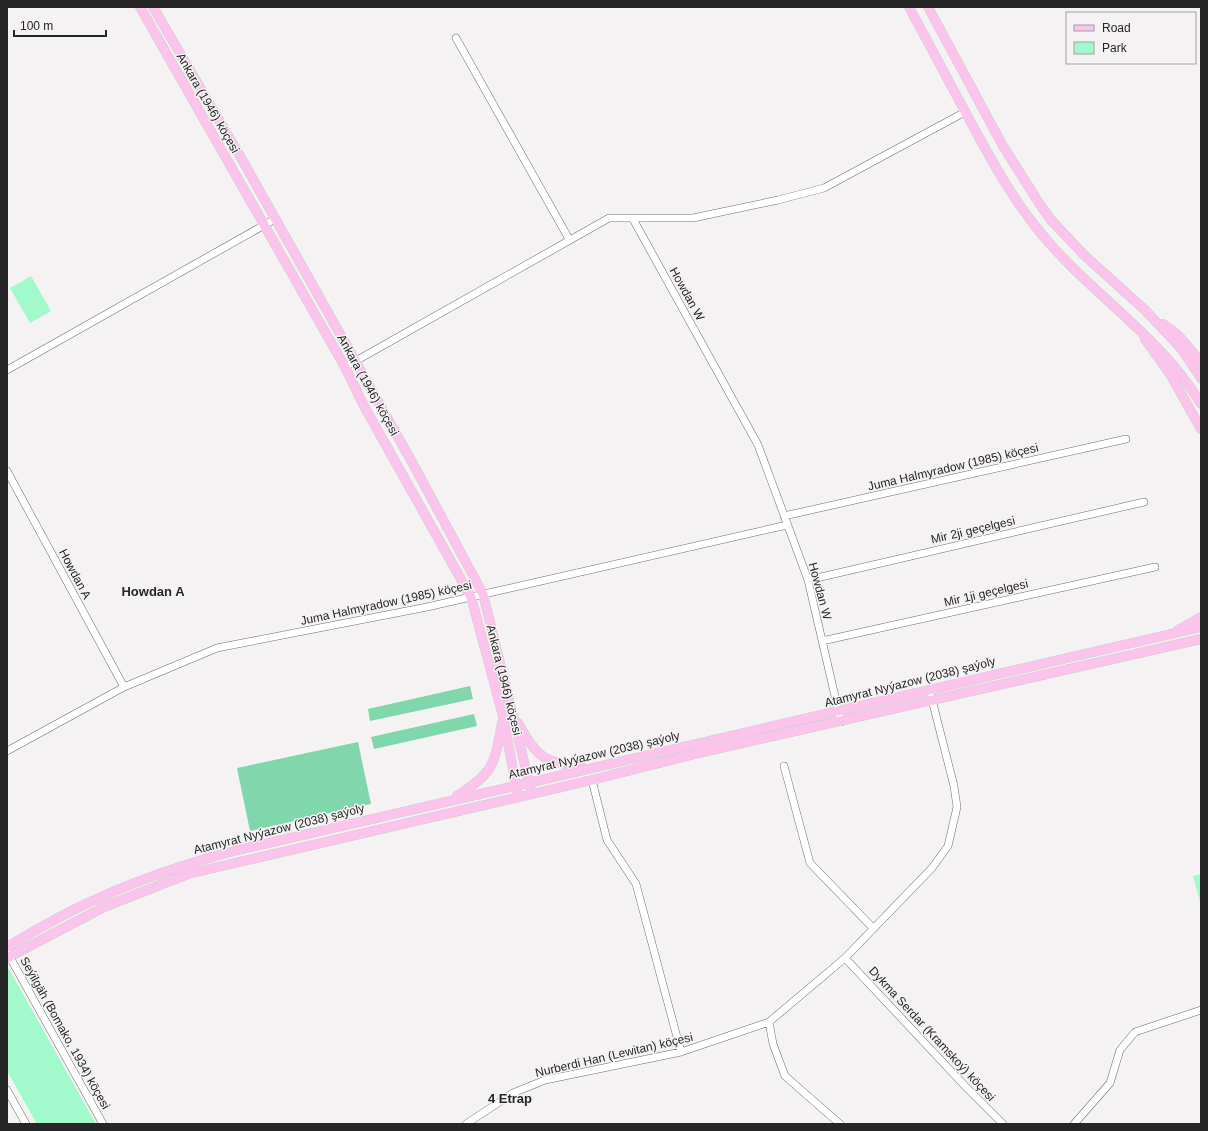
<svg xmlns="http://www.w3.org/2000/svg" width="1208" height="1131" viewBox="0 0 1208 1131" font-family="Helvetica,sans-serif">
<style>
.green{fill:#a2f9cc}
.forest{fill:#7fd7ab}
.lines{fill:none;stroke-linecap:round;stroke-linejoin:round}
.minor-casing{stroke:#6d6b6c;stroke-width:8}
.major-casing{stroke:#cfcfcf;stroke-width:10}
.minor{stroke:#fff;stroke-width:7}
.major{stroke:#fac4ec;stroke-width:9}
.labels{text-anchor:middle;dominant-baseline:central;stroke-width:3;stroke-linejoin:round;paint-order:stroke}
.street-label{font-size:12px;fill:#262525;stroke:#f5f2f4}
.neighbourhood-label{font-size:13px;font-weight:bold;fill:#262525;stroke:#f5f2f4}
</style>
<rect width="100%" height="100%" fill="#f5f2f4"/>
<!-- green -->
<path class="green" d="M31 276 51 311 30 323 10 288Z
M1201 874V905L1193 876Z
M9 969 96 1124H37L7 1071V970Z"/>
<!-- forest -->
<path class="forest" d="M470 686 473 699 370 721 368 709Z
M474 714 477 726 374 749 371 737Z
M358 742 371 804 250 831 237 768Z"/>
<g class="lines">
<!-- minor casing -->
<g class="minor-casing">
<path id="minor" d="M456 38 569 239
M633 219 758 445 808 580 841 722
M345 367 609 218H693L778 200 824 188 965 112
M7 370 275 219
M7 471 124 687
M784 516 1126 439
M808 580 1144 502
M822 641 1155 567
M7 751 124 687 217 648 427 607 787 525
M784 766 810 863 873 928
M592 780 607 840 636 884 681 1052
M7 952 103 1124
M845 958 965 1086 1003 1124
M769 1022 773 1044 785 1076 840 1124
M7 1090 26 1124
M466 1124 513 1093 545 1080 681 1052 769 1022 845 958 932 868 948 846 957 807 954 786 931 696
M1074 1124 1110 1083 1120 1050 1135 1032 1201 1010"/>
</g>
<!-- major casing -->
<g class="major-casing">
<path id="major" d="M140 7 345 367 364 406 471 597 503 716 517 791
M153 7 240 156 412 462 483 594 530 786
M909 7C931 48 953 89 975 130 995 166 1014 201 1040 232 1090 294 1160 335 1201 404
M928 7 1003 146 1039 203 1051 220 1084 255 1145 310 1180 347 1201 378
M1163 324 1178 335 1201 362
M1145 339 1170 374 1201 429
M1178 630 1201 617
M518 723C539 760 542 760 583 768
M457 796C494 772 494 766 502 723
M7 947C38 929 68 911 101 897 143 878 186 864 230 852L1201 627
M7 958 104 907 188 874 592 780 699 753 1201 639"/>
</g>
<!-- minor -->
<use href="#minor" class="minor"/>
<!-- major -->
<use href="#major" class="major"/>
</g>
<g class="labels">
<!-- street labels -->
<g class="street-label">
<text transform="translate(208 103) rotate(60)">Ankara (1946) köçesi</text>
<text transform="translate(687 294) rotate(61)">Howdan W</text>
<text transform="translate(368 385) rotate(61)">Ankara (1946) köçesi</text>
<text transform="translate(953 467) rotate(-13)">Juma Halmyradow (1985) köçesi</text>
<text transform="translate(973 530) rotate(-13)">Mir 2ji geçelgesi</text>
<text transform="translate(75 574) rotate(62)">Howdan A</text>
<text transform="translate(820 591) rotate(75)">Howdan W</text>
<text transform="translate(986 593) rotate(-13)">Mir 1ji geçelgesi</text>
<text transform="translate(386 603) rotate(-12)">Juma Halmyradow (1985) köçesi</text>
<text transform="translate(504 680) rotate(76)">Ankara (1946) köçesi</text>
<text transform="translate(910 682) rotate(-14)">Atamyrat Nyýazow (2038) şaýoly</text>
<text transform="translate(594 755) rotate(-13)">Atamyrat Nyýazow (2038) şaýoly</text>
<text transform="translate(279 829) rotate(-14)">Atamyrat Nyýazow (2038) şaýoly</text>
<text transform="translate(65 1033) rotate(61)">Seýilgäh (Bomako, 1934) köçesi</text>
<text transform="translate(932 1034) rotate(47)">Dykma Serdar (Kramskoý) köçesi</text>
<text transform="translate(614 1055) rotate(-13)">Nurberdi Han (Lewitan) köçesi</text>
</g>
<!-- neighbourhood labels -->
<g class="neighbourhood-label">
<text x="153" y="591">Howdan A</text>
<text x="510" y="1098">4 Etrap</text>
</g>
</g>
<!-- border -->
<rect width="1208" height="1131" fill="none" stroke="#262525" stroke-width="16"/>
<!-- legend -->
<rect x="1066" y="12" width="130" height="52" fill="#f5f2f4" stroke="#a2a0a1"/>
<rect x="1074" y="25" width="20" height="6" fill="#fac4ec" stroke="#a2a0a1"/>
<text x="1102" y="32" font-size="12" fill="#262525">Road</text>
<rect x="1074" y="42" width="20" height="12" fill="#a2f9cc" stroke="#a2a0a1"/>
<text x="1102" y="52" font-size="12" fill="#262525">Park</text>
<!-- scale -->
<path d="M14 30v6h92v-6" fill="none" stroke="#262525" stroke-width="2"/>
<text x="20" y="30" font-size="12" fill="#262525" stroke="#f5f2f4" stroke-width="3" paint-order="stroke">100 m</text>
</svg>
